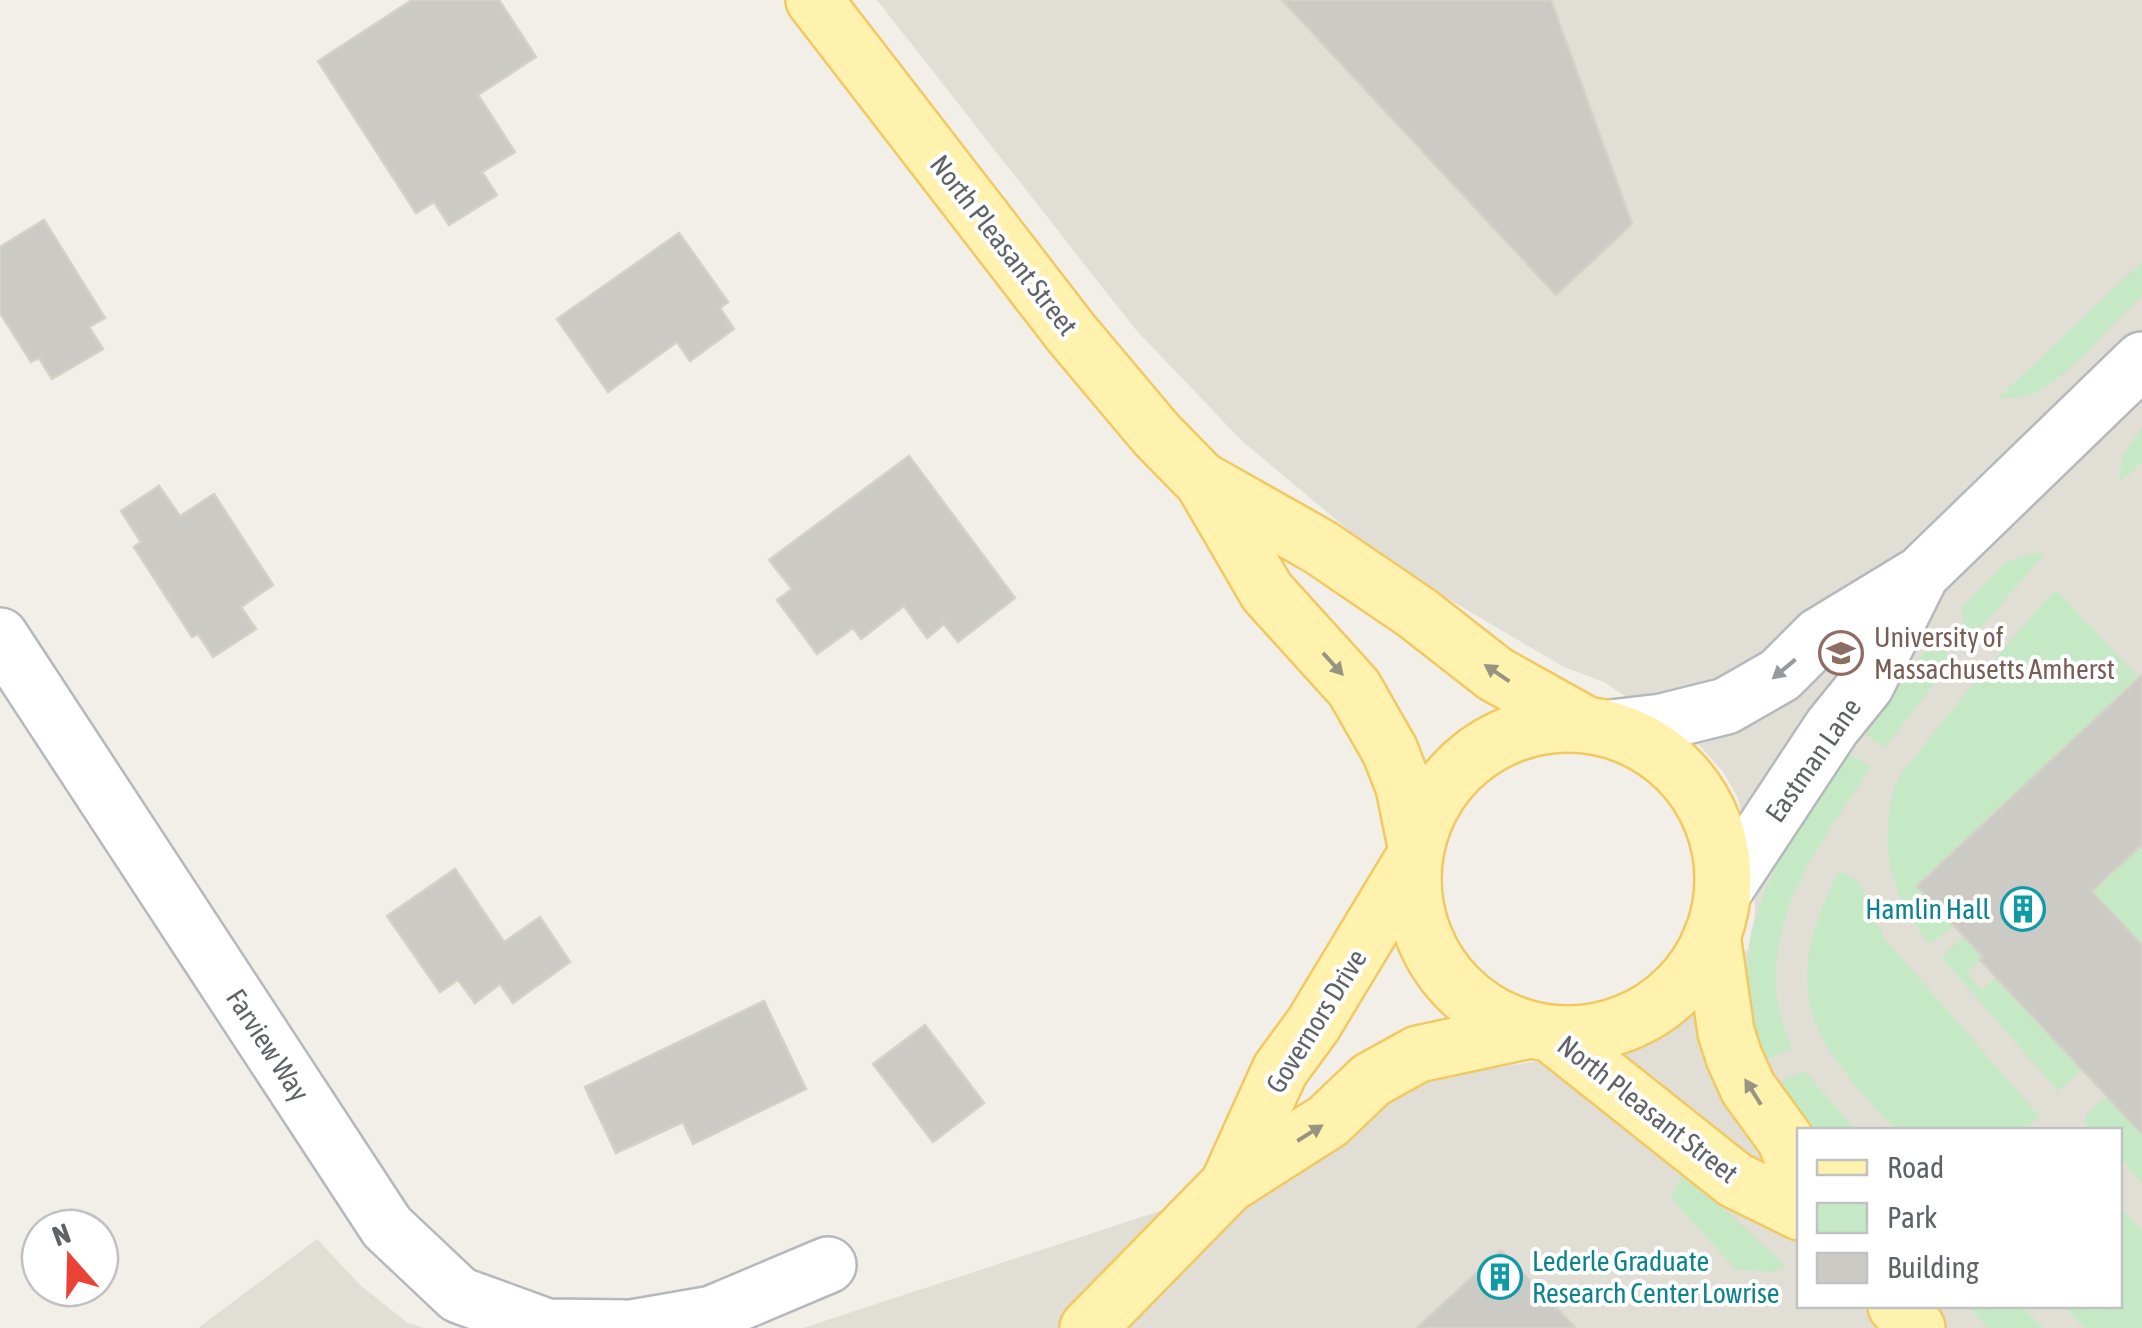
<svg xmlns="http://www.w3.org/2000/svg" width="2142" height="1328" viewBox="0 0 2142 1328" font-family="'Asap Condensed',sans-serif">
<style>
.education{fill:#e1ded6;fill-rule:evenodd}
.green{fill:#c5e8c5}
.building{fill:#cccac5;stroke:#d6d1c6;stroke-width:2.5}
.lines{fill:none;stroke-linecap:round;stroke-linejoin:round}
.minor-casing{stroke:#b5b8bc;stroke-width:60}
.major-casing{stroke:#f2c960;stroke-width:60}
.minor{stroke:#fff;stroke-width:55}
.major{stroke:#fff2af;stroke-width:55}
.oneway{fill:#979581}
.oneway2{fill:#979a9d}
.labels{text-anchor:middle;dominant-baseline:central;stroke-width:8;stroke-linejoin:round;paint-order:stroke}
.street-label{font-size:28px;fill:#5f6368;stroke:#fff}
.education-label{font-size:28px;fill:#785e54;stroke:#fff;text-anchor:start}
.culture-label{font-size:28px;fill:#0d838f;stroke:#fff;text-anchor:end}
</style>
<rect width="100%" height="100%" fill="#f1efe8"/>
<!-- education -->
<path class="education" d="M877 0H2142V1328H803L1178 1205 1433 1077 1632 1047 1685 1013 1730 971 1748 949 1755 913 1753 862 1738 798 1723 772 1700 746 1604 682 1564 667 1423 584 1346 528 1242 441 1136 330ZM1800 1130H2120V1306H1800Z
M317 1239 361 1286 408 1323 424 1328H198Z"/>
<!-- green -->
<path class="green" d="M2142 262V295C2113 323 2071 374 2037 392 2025 398 2011 398 1998 398Z
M2142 428V462L2119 483 2122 457Z
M2034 553 2045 554 1967 643 1962 607 2006 562Z
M2056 590 2142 681 2125 692 1918 885 1955 926 1929 944C1892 894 1879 855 1893 793 1896 776 1916 756 1927 742 1968 689 2011 639 2056 590Z
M1944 627 1948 666 1885 747 1862 733Z
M1847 752 1871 767C1823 840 1764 912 1778 1005 1780 1019 1787 1034 1792 1049L1765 1060C1714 940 1783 848 1847 752Z
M2141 846 2142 850V945L2092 891Z
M1839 871 1858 881 1885 939 2039 1116 2024 1130H1896C1810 1040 1777 992 1839 871Z
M1964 936 1983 957 1967 973 1982 990 1999 974 2083 1068 2058 1091 1944 960 1945 954Z
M1805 1071 1855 1130H1814L1778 1083Z
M2108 1096 2142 1125V1184L2120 1158V1130H2092L2084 1121 2087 1114Z
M1681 1176 1729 1213 1786 1267 1770 1272 1736 1269 1671 1198Z
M2120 1205 2142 1231V1328H2085L2064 1306H2120Z
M1968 1306H2021L2043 1328H1988Z"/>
<!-- building -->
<path class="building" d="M412 0H499L536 57 478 95 515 152 482 172 497 195 449 225 434 202 416 213 318 61Z
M1282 0H1551L1632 224 1556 295Z
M44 220 105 318 89 327 103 349 52 379 39 358 31 362 0 313V247Z
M679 233 728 302 720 308 734 329 690 361 677 342 608 392 557 319Z
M909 456 1015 598 958 642 944 624 927 638 904 606 861 639 853 628 817 654 777 600 792 589 769 560Z
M159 486 180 516 214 494 273 585 241 607 256 629 213 657 198 634 192 637 134 547 141 542 121 511Z
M2142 675V845L2092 891 2142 945V1134L1980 960 1983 957 1917 886Z
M455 869 504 942 540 917 570 962 513 1003 500 984 475 1003 458 980 440 992 387 916Z
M764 1001 806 1089 693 1144 683 1122 616 1153 585 1087Z
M925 1025 984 1103 933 1142 873 1064Z
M1501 1250 1576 1328H1417Z"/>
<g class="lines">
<!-- minor casing -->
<g class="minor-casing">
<path id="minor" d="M0 636 387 1227 459 1295 547 1327 626 1328
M1611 728 1662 722 1726 706 1780 675 1819 636 1921 574 2142 360
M1725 889 1832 727 1866 685 1921 574
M631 1328 712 1314 828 1265"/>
</g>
<!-- major casing -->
<g class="major-casing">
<path id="major" d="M814 0 1072 334 1157 435 1203 482 1267 592 1354 688 1390 751 1404 787 1415 841
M1205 482 1320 547 1417 613 1495 674 1581 722
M1413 879a155 155 0 1 1 310 0a155 155 0 1 1-310 0Z
M1712 935 1726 1032 1734 1057 1748 1088 1785 1139 1800 1177
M1550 1033 1735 1180 1800 1212
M1228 1185 1280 1070 1313 1025 1412 861
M1896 1306 1917 1328
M1088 1328 1228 1185 1328 1121 1371 1080 1418 1054 1530 1030"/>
</g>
<!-- minor -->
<use href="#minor" class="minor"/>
<!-- major -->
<use href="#major" class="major"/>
</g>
<!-- one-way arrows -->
<defs><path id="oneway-solid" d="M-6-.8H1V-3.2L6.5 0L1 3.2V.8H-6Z" transform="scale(2.5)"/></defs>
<g class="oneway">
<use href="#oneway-solid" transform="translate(1333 664) rotate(48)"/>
<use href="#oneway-solid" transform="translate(1497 673) rotate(-146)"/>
<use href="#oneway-solid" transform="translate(1753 1092) rotate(-122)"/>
<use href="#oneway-solid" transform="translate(1310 1133) rotate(-32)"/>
</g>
<use class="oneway2" href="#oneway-solid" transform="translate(1784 669) rotate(140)"/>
<!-- icons -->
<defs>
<g id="university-ring" transform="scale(2.25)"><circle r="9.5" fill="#fff" stroke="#8d6e63" stroke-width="1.5"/><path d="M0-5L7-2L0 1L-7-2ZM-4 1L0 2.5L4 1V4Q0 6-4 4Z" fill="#8d6e63"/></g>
<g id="building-ring" transform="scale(2.25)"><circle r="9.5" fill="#fff" stroke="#0f9aa8" stroke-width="1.5"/><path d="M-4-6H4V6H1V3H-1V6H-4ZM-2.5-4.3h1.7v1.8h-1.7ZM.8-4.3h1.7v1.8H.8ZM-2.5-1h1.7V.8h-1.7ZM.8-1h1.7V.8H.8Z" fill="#0f9aa8"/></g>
</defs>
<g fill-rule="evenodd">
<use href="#university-ring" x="1841" y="653"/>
<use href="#building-ring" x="2023" y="909"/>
<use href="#building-ring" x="1500" y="1277"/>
</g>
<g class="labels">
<!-- street labels -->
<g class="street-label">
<text transform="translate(1004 245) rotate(52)">North Pleasant Street</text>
<text transform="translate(1813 760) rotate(-55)">Eastman Lane</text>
<text transform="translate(1316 1021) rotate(-58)">Governors Drive</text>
<text transform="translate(268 1045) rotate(57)">Farview Way</text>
<text transform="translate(1648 1109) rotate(38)">North Pleasant Street</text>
</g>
<!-- education labels -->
<g class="education-label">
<text x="1874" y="637">University of<tspan x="1874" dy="32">Massachusetts Amherst</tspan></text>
</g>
<!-- culture labels -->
<g class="culture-label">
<text x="1990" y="909">Hamlin Hall</text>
<text x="1532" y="1261" text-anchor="start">Lederle Graduate<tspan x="1532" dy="32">Research Center Lowrise</tspan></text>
</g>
</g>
<!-- legend -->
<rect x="1797" y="1128" width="325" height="180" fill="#ffffff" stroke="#bfc1c3" stroke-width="2.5"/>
<rect x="1817" y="1160" width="50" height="15" fill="#fff2af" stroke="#bfc1c3" stroke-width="2.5"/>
<text x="1887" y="1178" font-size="30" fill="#5f6368">Road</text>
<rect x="1817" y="1203" width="50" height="30" fill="#c5e8c5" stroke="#bfc1c3" stroke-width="2.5"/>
<text x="1887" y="1228" font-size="30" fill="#5f6368">Park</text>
<rect x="1817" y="1253" width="50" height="30" fill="#cccac5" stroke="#bfc1c3" stroke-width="2.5"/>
<text x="1887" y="1278" font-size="30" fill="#5f6368">Building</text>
<!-- north arrow -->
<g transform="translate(70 1258) rotate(340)"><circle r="48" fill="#ffffff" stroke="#bfc1c3" stroke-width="2.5"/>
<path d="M0-8L18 38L0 25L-18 38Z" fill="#ea4335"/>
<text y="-15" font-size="28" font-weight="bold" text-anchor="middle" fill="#5f6368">N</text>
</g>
</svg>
